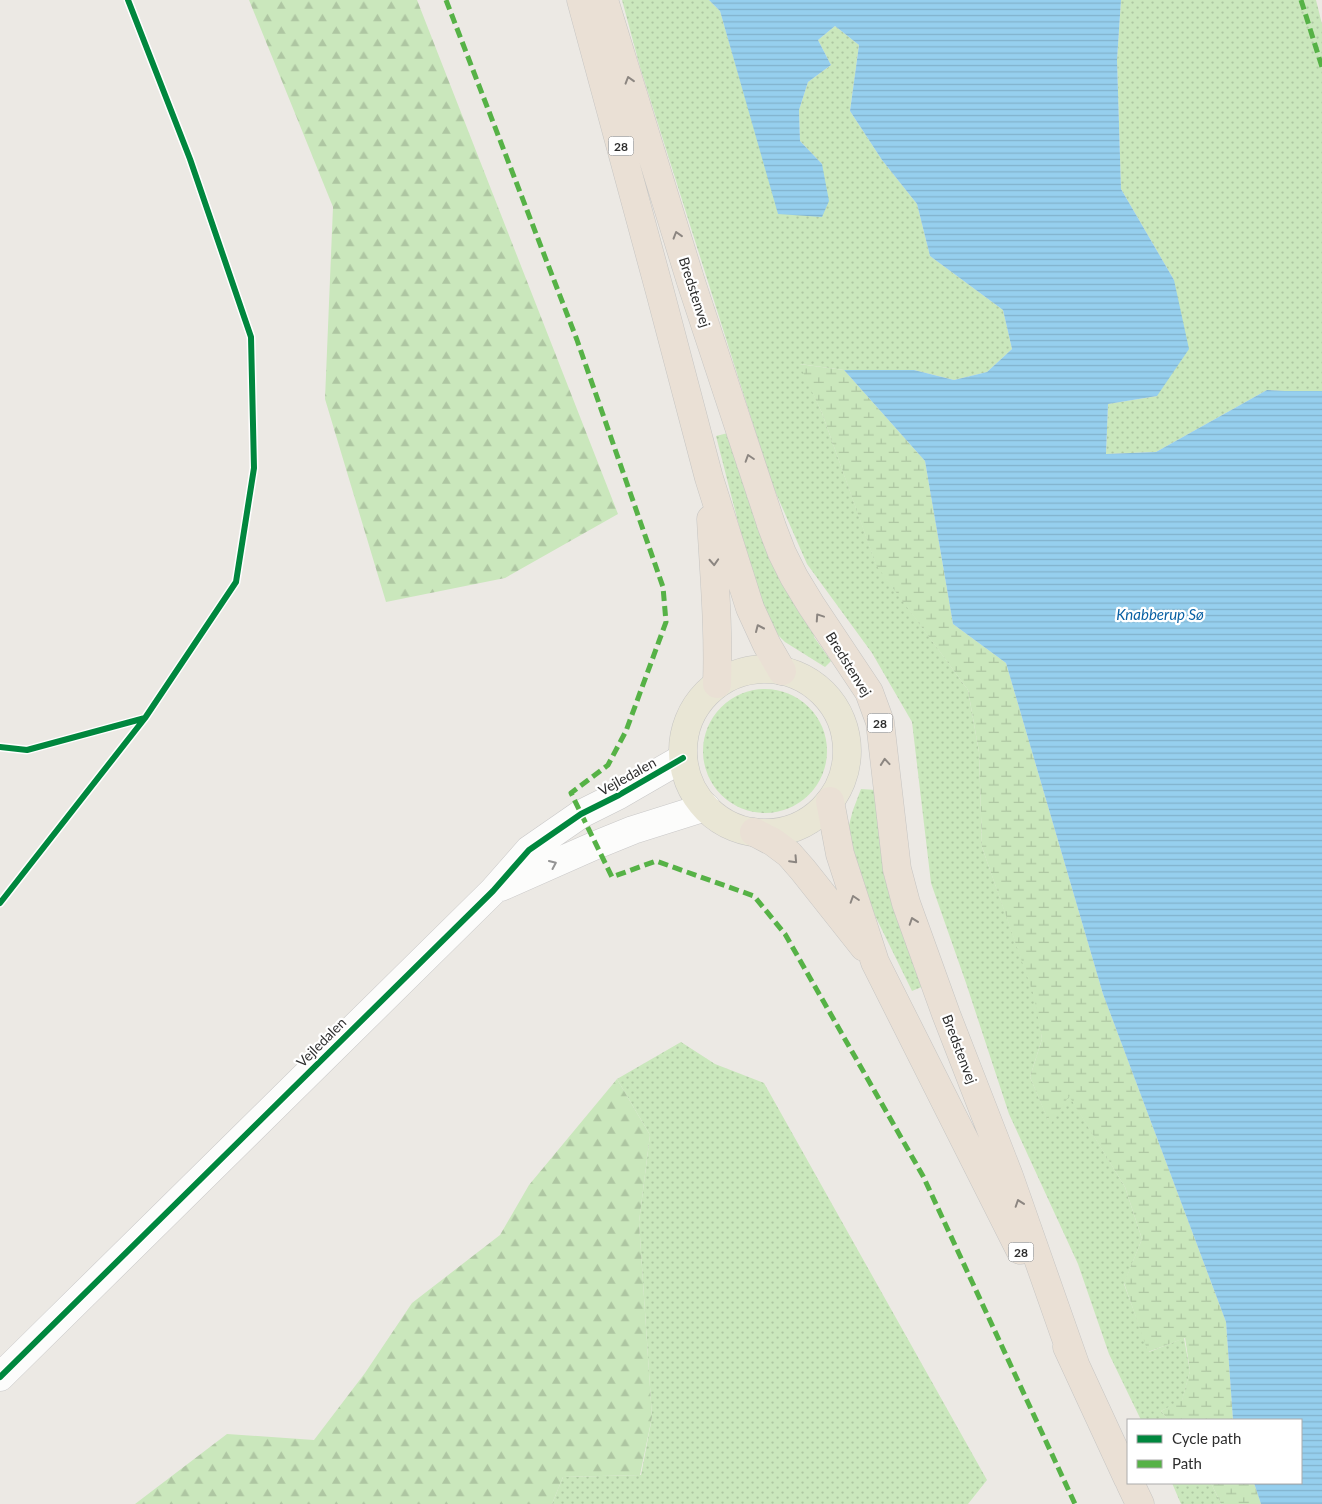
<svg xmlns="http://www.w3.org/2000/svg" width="1322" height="1504" viewBox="0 0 1322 1504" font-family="Lato,sans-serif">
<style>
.grass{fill:url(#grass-dots)}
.forest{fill:url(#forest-firs)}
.wetland{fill:url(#wetland-marsh)}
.water{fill:url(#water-rules)}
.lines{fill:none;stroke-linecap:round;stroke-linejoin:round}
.minor-casing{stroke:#c9c8c8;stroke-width:29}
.major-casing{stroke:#c6c5c3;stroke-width:29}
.highway-casing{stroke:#c6c5c3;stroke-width:29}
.minor{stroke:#fcfcfb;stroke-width:28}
.major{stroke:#e9e6d5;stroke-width:28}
.highway{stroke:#eae0d5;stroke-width:28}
.quiet{stroke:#56b246;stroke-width:5;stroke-dasharray:10 5;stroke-linecap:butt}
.cycleway-casing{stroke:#fff;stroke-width:9}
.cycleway{stroke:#00873e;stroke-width:6}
.oneway{stroke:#8c8681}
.oneway2{stroke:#949494}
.labels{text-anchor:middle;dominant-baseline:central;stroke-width:4.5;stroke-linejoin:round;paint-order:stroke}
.shield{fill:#fff;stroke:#6c6c6c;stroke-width:1}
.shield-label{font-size:12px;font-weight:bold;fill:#2d2d2d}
.street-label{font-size:14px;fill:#2d2d2d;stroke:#fff}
.water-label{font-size:15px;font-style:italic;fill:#0a61a4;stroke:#fff}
</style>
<defs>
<pattern id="grass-dots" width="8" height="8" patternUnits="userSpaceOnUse" patternTransform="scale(1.25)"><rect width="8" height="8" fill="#cae7bc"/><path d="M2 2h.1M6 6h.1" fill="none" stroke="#aec6a2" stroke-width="1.8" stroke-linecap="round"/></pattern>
<pattern id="forest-firs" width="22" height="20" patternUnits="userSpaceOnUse" patternTransform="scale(1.25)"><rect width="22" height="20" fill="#cae7bc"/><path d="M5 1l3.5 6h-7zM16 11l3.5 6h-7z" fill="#aec6a2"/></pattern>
<pattern id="wetland-marsh" width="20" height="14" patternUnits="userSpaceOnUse" patternTransform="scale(1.25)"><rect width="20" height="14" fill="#cae7bc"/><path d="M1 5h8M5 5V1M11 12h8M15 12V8" fill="none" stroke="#aec6a2"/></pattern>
<pattern id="water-rules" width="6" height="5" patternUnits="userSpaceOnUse" patternTransform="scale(1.25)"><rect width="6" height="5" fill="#96cfee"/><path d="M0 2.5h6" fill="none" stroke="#82b2cc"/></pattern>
</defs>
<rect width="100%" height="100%" fill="#ece9e4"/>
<!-- grass -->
<path class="grass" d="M622 0H709L720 11 779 214 822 164 800 141 799 110 808 82 831 65 818 40 835 26 859 45 850 111 882 160 917 204 930 256 1003 310 1012 349 987 372 954 380 914 370H844L800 364 822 413 876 564 968 690 979 752 982 847 1036 1000 1042 1039 1030 1077 1050 1124 1069 1095 1125 1187 1142 1239 1124 1284 1149 1352 1184 1338 1190 1371 1182 1401 1161 1411 1168 1420H1141L1109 1354 1078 1264 1009 1114 966 983 931 883 912 722 872 653 807 564 772 484 640 67Z
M1121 0H1316L1322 24V391H1285L1267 390 1156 452 1106 454 1108 404 1157 396 1174 280 1121 189 1117 60Z
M728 433 816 634 814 637 831 661 825 667 785 642 773 630 758 600 716 436Z
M703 751a62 62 0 1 1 124 0a62 62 0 1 1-124 0Z
M861 789 876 790 924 986 912 991 859 883 850 842 849 825 853 810Z
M681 1042 715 1064 764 1083 987 1480 968 1504H552L563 1477 641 1475 652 1417 639 1222 650 1135 617 1079Z
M1172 1483H1211L1221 1504H1181Z"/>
<!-- forest -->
<path class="forest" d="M249 0H417L618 514 505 578 386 602 325 399 333 207Z
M617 1079 650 1135 639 1222 652 1417 640 1475 563 1477 552 1504H135L227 1434 314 1440 365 1373 412 1303 500 1235 529 1185Z"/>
<!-- wetland -->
<path class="wetland" d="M799 364 844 370 925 461 953 624 1006 663 1103 994 1226 1322 1233 1420H1168L1161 1411 1182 1400 1190 1371 1185 1338 1148 1352 1124 1283 1142 1239 1125 1187 1069 1096 1050 1125 1030 1077 1042 1039 1034 996 982 847 979 752 968 690 876 565 822 413Z
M1211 1483H1254L1261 1504H1221Z"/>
<!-- water -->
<path class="water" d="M709 0H1121L1117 60 1121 189 1174 280 1189 349 1157 396 1108 404 1106 454 1156 452 1267 390 1285 391H1322V1504H1261L1254 1483H1301V1420H1233L1226 1322 1103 994 1006 663 953 624 925 461 844 370H914L954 380 987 372 1012 349 1003 310 930 256 917 204 882 160 850 111 859 45 835 26 818 40 831 65 808 82 799 110 800 141 822 164 829 201 822 217 778 214 720 11Z"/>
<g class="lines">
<!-- minor casing -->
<g class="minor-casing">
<path id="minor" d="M501 887 596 845 633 830 706 807
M0 1377 493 891 529 850 581 814 619 795 683 758"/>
</g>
<!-- major casing -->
<g class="major-casing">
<path id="major" d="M683 751a82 82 0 1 1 164 0a82 82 0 1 1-164 0Z"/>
</g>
<!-- highway casing -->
<g class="highway-casing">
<path id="highway" d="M581 0 660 292 709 478 750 608 767 645 782 671
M604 0 691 282 772 527 782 553 794 577 811 605 869 692 880 722 897 869 906 903 946 1014 1009 1176 1075 1364
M711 519C714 574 719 629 717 684
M830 801 840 854 875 962 1020 1250
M754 832 773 842 789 854 803 870 864 947
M1067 1347 1128 1479
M1130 1483 1140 1504"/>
</g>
<!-- minor -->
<use href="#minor" class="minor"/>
<!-- major -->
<use href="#major" class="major"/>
<!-- highway -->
<use href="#highway" class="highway"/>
<!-- quiet -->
<path class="quiet" d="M446 0 577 340 663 587 666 622 626 731 608 765 571 793 612 877 656 861 754 896 785 934 923 1176 1075 1504
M1301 0 1322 67"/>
<!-- cycleway casing -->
<g class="cycleway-casing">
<path id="cycleway" d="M0 747 27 750 145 718
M0 903 145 718 236 582 254 468 251 337 190 159 128 0
M0 1377 493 891 529 850 581 814 619 795 683 758"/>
</g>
<!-- cycleway -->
<use href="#cycleway" class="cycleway"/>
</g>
<!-- one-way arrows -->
<defs><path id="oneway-chevron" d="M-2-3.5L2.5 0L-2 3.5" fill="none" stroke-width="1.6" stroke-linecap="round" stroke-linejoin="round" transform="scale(1.25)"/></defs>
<g class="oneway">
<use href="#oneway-chevron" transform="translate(629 80) rotate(-107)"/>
<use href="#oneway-chevron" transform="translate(677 235) rotate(-107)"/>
<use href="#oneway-chevron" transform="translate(749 458) rotate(-108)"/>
<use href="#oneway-chevron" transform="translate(714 562) rotate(87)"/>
<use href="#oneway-chevron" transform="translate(819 617) rotate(-124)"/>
<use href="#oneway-chevron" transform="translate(759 628) rotate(-114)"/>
<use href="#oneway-chevron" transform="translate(885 762) rotate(-95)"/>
<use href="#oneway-chevron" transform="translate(794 860) rotate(47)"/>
<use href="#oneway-chevron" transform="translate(854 899) rotate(-108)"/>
<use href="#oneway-chevron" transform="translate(913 921) rotate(-109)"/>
<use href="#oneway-chevron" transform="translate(1019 1203) rotate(-109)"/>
</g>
<use class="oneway2" href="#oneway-chevron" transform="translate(553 864) rotate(-24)"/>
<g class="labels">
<!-- shield labels -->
<g class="shield">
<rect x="608.5" y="136.5" width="25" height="19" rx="4"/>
<rect x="867.5" y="713.5" width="25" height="19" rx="4"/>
<rect x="1008.5" y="1242.5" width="25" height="19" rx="4"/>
</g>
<g class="shield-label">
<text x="621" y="146">28</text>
<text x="880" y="723">28</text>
<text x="1021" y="1252">28</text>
</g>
<!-- street labels -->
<g class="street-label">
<text transform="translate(695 292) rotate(72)">Bredstenvej</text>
<text transform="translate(849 664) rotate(58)">Bredstenvej</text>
<text transform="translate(627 776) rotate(-29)">Vejledalen</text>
<text transform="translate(321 1042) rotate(-45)">Vejledalen</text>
<text transform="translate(960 1049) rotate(69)">Bredstenvej</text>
</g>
<!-- water labels -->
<g class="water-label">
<text x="1160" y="614">Knabberup Sø</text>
</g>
</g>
<!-- legend -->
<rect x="1127" y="1419" width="175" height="65" fill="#ffffff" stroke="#ababab"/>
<rect x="1137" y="1435" width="25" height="8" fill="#00873e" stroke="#ababab"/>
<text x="1172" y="1444" font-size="15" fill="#2d2d2d">Cycle path</text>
<rect x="1137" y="1460" width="25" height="8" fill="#56b246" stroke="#ababab"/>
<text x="1172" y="1469" font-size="15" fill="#2d2d2d">Path</text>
</svg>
